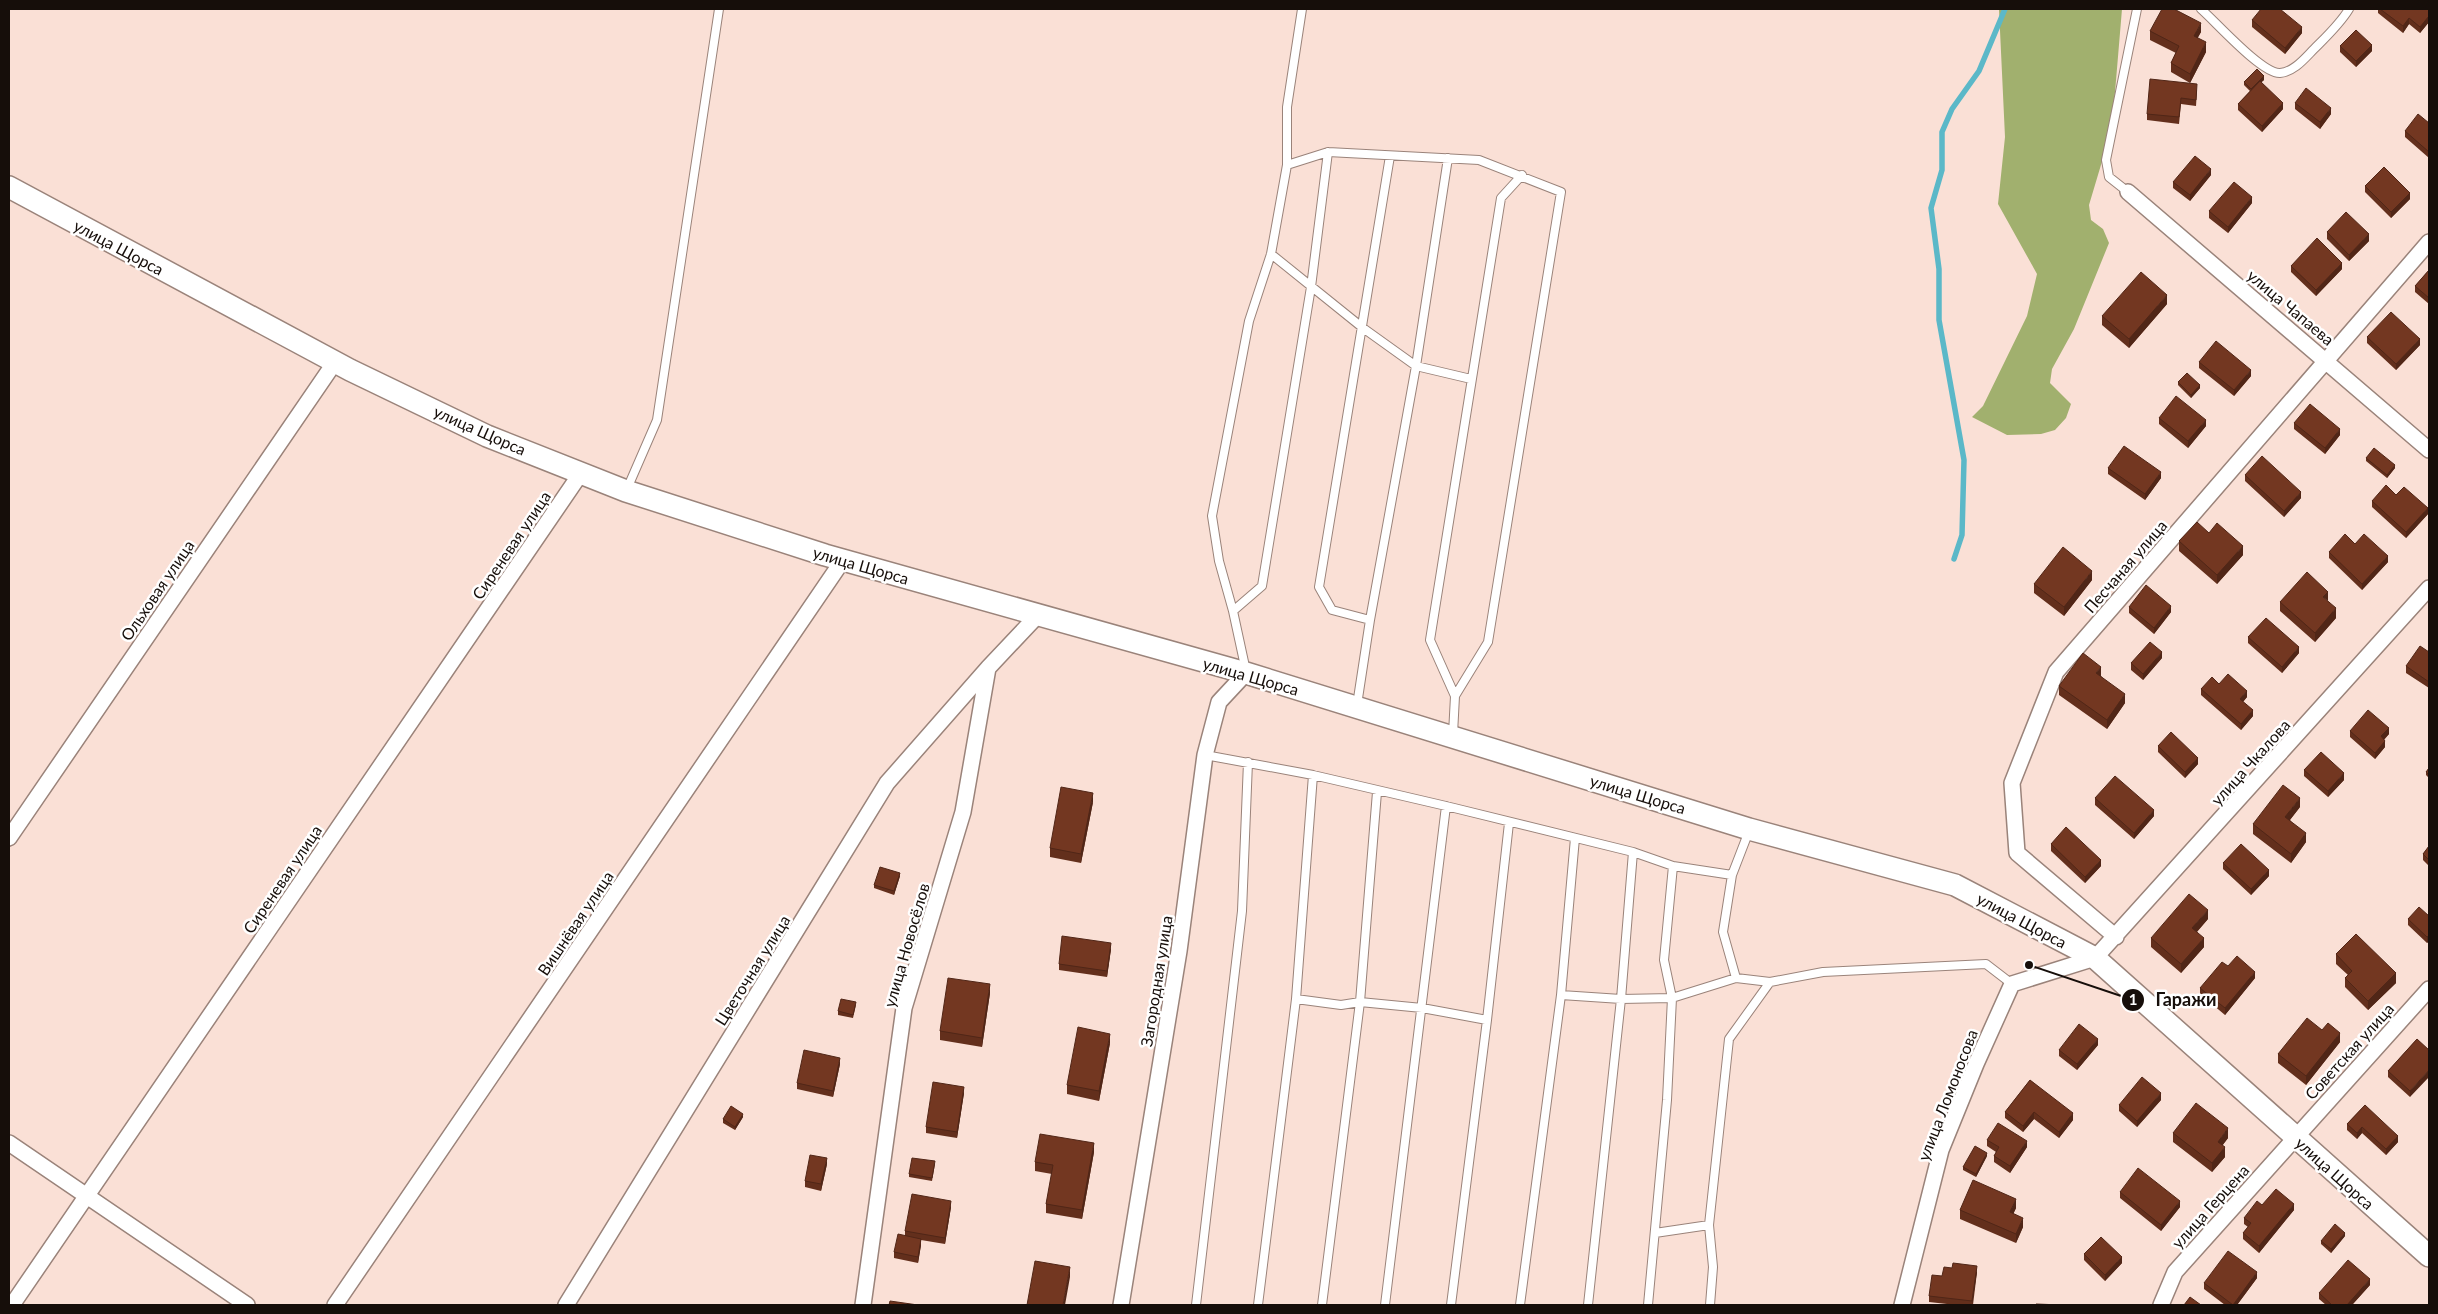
<svg xmlns="http://www.w3.org/2000/svg" width="2438" height="1314" viewBox="0 0 2438 1314" font-family="Lato,sans-serif">
<style>
.forest{fill:#a1b06e}
.lines{fill:none;stroke-linecap:round;stroke-linejoin:round}
.stream{stroke:#5bb8c8;stroke-width:5.5}
.lane-casing{stroke:#9a837a;stroke-width:10}
.street-casing{stroke:#9a837a;stroke-width:18}
.secondary-casing{stroke:#9a837a;stroke-width:24}
.lane{stroke:#fff;stroke-width:8}
.street{stroke:#fff;stroke-width:15}
.secondary{stroke:#fff;stroke-width:21}
.wall{fill:#632f1c}
.shaded-wall{fill:#502617}
.building{fill:#733721;stroke:#502617}
.labels{text-anchor:middle;dominant-baseline:central;stroke-width:5;stroke-linejoin:round;paint-order:stroke}
.street-label{font-size:16px;fill:#160e0a;stroke:#fff}
.leader{fill:none;stroke:#160e0a;stroke-width:2}
.callout-dot{fill:#160e0a;stroke:#fff;stroke-width:2}
.mark-label{font-size:15px;text-anchor:middle;font-weight:bold;fill:#fff}
.callout-label{font-size:18px;text-anchor:middle;font-weight:bold;fill:#160e0a;stroke:#fff;stroke-width:5;stroke-linejoin:round;paint-order:stroke}
</style>
<rect width="100%" height="100%" fill="#fae0d6"/>
<!-- forest -->
<path class="forest" d="M1999 9H2122L2112 128 2089 205 2091 220 2103 229 2109 243 2074 329 2052 369 2050 383 2071 404 2066 418 2055 430 2041 434 2007 435 1972 417 1983 406 2027 316 2037 274 1998 204 2005 137Z"/>
<g class="lines">
<!-- stream -->
<path class="stream" d="M1954 559 1962 535 1964 460 1939 320V269L1931 208 1942 170V132L1952 109 1979 71 2005 9"/>
<!-- lane casing -->
<g class="lane-casing">
<path id="lane" d="M2201 9C2216 22 2262 74 2280 73 2294 72 2305 58 2314 49 2327 36 2340 24 2349 9
M1287 165V107L1302 9
M2128 192 2109 177 2106 160 2137 9
M1271 254 1363 328 1416 366 1471 379
M627 489 657 420 719 9
M1233 611 1219 561 1212 516 1249 321 1271 254 1287 165 1328 152 1479 160 1561 192 1488 642 1455 696 1453 734
M1370 620 1332 610 1319 587 1390 156
M1246 671 1233 611 1262 586 1311 287 1328 152
M1455 696 1430 640 1501 198 1522 175
M1357 705 1370 620 1416 366 1448 158
M1205 755 1313 775 1446 806 1633 852 1673 866 1732 875
M1575 838 1561 995 1621 999 1672 998 1736 978
M1770 982 1823 972 1986 964 2012 984
M1296 999 1341 1005 1360 1002 1422 1008 1487 1020
M1655 1233 1709 1225
M1196 1305 1242 911 1248 762
M1258 1305 1296 999 1313 775
M1322 1305 1360 1002 1377 792
M1385 1305 1446 806
M1451 1305 1487 1020 1509 823
M1520 1305 1561 995
M1588 1305 1621 999 1633 852
M1648 1305 1667 1100 1672 998 1664 960 1673 866
M1710 1305 1713 1267 1709 1225 1729 1039 1770 982 1736 978 1723 932 1732 875 1749 831"/>
</g>
<!-- street casing -->
<g class="street-casing">
<path id="street" d="M2128 192 2429 450
M9 838 335 362
M2116 937 2017 853 2012 783 2056 672 2429 242
M9 1143 247 1305
M12 1305 581 473
M335 1305 843 560
M566 1305 887 783 988 668
M863 1305 904 1008 963 812 988 668 1037 616
M1121 1305 1179 951 1205 755 1219 702 1246 673
M1902 1305 1941 1150 1976 1064 2012 984 2095 958 2429 588
M2161 1305 2175 1272 2429 989"/>
</g>
<!-- secondary casing -->
<g class="secondary-casing">
<path id="secondary" d="M9 187 350 370 487 436 626 491 825 555 1246 673 1749 829 1955 885 2095 958 2429 1256"/>
</g>
<!-- lane -->
<use href="#lane" class="lane"/>
<!-- street -->
<use href="#street" class="street"/>
<!-- secondary -->
<use href="#secondary" class="secondary"/>
</g>
<!-- wall -->
<path class="wall" d="M2378 9H2429V22L2420 33 2409 24 2403 33 2378 13Z
M2252 20 2302 33 2285 54 2252 27Z
M2150 31 2201 32 2197 38 2206 52 2190 83 2171 72V63L2176 53 2150 40Z
M2340 46 2372 51 2356 67 2340 52Z
M2264 80 2261 82 2283 109 2262 132 2238 110V104L2250 91 2244 85V82Z
M2197 90 2196 106 2181 104 2179 124 2147 120V114Z
M2295 103 2331 114 2320 129 2295 109Z
M2429 123V158L2405 137V131Z
M2211 175 2190 201 2173 188V182Z
M2365 186 2410 199 2391 218 2365 192Z
M2252 203 2228 233 2209 218V211Z
M2327 232 2369 241 2349 261 2327 239Z
M2291 266 2342 269 2316 296 2291 272Z
M2429 270V304L2415 292V286Z
M2167 304 2129 348 2102 325V316Z
M2367 337 2420 345 2396 370 2367 343Z
M2199 362 2251 376 2234 396 2199 368Z
M2178 382 2200 388 2191 398 2178 385Z
M2159 418 2206 426 2188 448 2159 424Z
M2294 423 2340 435 2325 454 2294 429Z
M2366 458 2395 468 2387 478 2366 461Z
M2108 468 2161 478 2145 500 2108 474Z
M2245 475 2301 498 2284 517 2245 481Z
M2396 495 2428 514 2406 538 2372 507V501Z
M2209 533 2243 555 2217 584 2179 551V541Z
M2355 544 2388 562 2362 590 2329 558V552Z
M2092 580 2064 616 2034 593V584Z
M2328 601 2336 618 2315 642 2280 611V602Z
M2129 607 2171 612 2154 634 2129 613Z
M2248 637 2299 653 2282 673 2248 643Z
M2429 652V688L2406 673V666Z
M2162 658 2143 680 2131 670V663Z
M2101 676 2125 703 2107 729 2059 695V686Z
M2219 684 2247 697 2243 702 2253 716 2241 730 2201 695V689Z
M2350 731 2389 734 2384 740 2385 747 2375 759 2350 737Z
M2158 746 2198 764 2185 778 2158 752Z
M2429 768V778L2426 775V772Z
M2304 770 2344 780 2328 797 2304 776Z
M2095 798 2154 816 2134 839 2095 805Z
M1093 802 1081 863 1050 857V848Z
M2300 807 2290 820 2306 842 2291 863 2253 834V824Z
M2051 844 2101 866 2085 883 2051 851Z
M2429 846V866L2423 860V854Z
M2223 863 2269 876 2251 895 2223 869Z
M900 876 894 895 874 888V885Z
M2429 916V941L2427 943 2408 925V919Z
M2208 919 2197 932 2204 947 2181 973 2151 947V938Z
M1111 949 1107 977 1059 970V964Z
M2336 954 2396 983 2368 1010 2345 987V978L2348 975 2336 964Z
M2228 966 2255 978 2225 1015 2200 994V988Z
M990 993 982 1047 940 1040V1031Z
M856 1005 853 1018 838 1015V1011Z
M2322 1030 2340 1042 2306 1085 2278 1063V1054Z
M2417 1039 2410 1097 2388 1077V1071Z
M1110 1043 1099 1101 1067 1094V1085Z
M2098 1045 2077 1070 2059 1056V1050Z
M840 1064 833 1097 797 1089V1083Z
M2030 1080 2073 1120 2059 1138 2034 1119 2023 1132 2005 1118V1112Z
M964 1093 957 1138 926 1133V1127Z
M2161 1100 2137 1127 2119 1111V1105Z
M2365 1105 2398 1142 2386 1155 2362 1133 2357 1139 2347 1130V1124Z
M743 1117 735 1130 723 1123V1119Z
M2173 1133 2228 1138 2222 1146 2225 1157 2212 1172 2173 1142Z
M1987 1140 2027 1147 2010 1173 1994 1162V1156L1996 1152 1987 1146Z
M1094 1152 1082 1219 1046 1213V1204L1052 1174 1035 1171V1162Z
M1987 1156 1976 1177 1963 1170V1167Z
M827 1164 821 1191 805 1187V1181Z
M935 1164 932 1181 909 1177V1174Z
M2120 1192 2180 1207 2161 1231 2120 1198Z
M2262 1205 2294 1210 2259 1253 2243 1239V1233L2248 1227 2244 1224V1218Z
M951 1207 945 1244 921 1240V1245L918 1263 894 1258V1252L905 1236V1231Z
M2016 1208 2013 1214 2023 1227 2016 1243 1960 1219V1210Z
M2345 1236 2331 1253 2321 1244V1241Z
M2084 1254 2122 1263 2105 1281 2084 1260Z
M1977 1272 1973 1305H1956L1929 1302V1296L1942 1276Z
M2257 1278 2237 1305H2225L2204 1289V1283Z
M2370 1285 2352 1305H2326L2319 1299V1293Z"/>
<!-- shaded-wall -->
<path class="shaded-wall" d="M2429 16V22L2420 33V27Z
M2409 18V24L2403 33V26Z
M2201 23V32L2194 45V36Z
M2302 27V33L2285 54V48Z
M2206 42V52L2190 83V74Z
M2372 45V51L2356 67V61Z
M2264 76V80L2251 92V89Z
M2283 103V109L2262 132V126Z
M2331 108V114L2320 129V122Z
M2211 169V175L2190 201V195Z
M2410 193V199L2391 218V212Z
M2252 197V203L2228 233V227Z
M2369 234V241L2349 261V255Z
M2342 263V269L2316 296V290Z
M2167 295V304L2129 348V339Z
M2420 339V345L2396 370V364Z
M2251 370V376L2234 396V390Z
M2200 385V388L2191 398V395Z
M2206 420V426L2188 448V441Z
M2340 429V435L2325 454V448Z
M2395 465V468L2387 478V475Z
M2161 472V478L2145 500V494Z
M2301 492V498L2284 517V511Z
M2428 508V514L2406 538V532Z
M2243 546V555L2217 584V575Z
M2388 556V562L2362 590V584Z
M2092 571V580L2064 616V607Z
M2328 592V601L2323 597Z
M2171 606V612L2154 634V628Z
M2336 608V618L2315 642V633Z
M2299 647V653L2282 673V667Z
M2162 652V658L2143 680V674Z
M2101 667V676L2096 682V673Z
M2247 691V697L2240 705V699Z
M2125 694V703L2107 729V720Z
M2253 710V716L2241 730V724Z
M2389 728V734L2381 742V736Z
M2385 741V747L2375 759V753Z
M2198 758V764L2185 778V772Z
M2344 773V780L2328 797V791Z
M1093 793V802L1081 863V854Z
M2300 798V807L2285 826V817Z
M2154 810V816L2134 839V833Z
M2306 833V842L2291 863V854Z
M2101 860V866L2085 883V877Z
M2269 870V876L2251 895V889Z
M900 873V876L894 895V891Z
M2208 910V919L2192 937V928Z
M2429 935V941L2427 943V937Z
M2204 938V947L2181 973V964Z
M1111 943V949L1107 977V971Z
M2255 972V978L2225 1015V1008Z
M2396 973V983L2368 1010V1001Z
M990 984V993L982 1047V1038Z
M2340 1033V1042L2306 1085V1076Z
M1110 1034V1043L1099 1101V1091Z
M2098 1039V1045L2077 1070V1064Z
M840 1058V1064L833 1097V1091Z
M2429 1070V1077L2410 1097V1091Z
M964 1087V1093L957 1138V1132Z
M2161 1093V1100L2137 1127V1121Z
M2034 1112V1119L2023 1132V1126Z
M2073 1113V1120L2059 1138V1132Z
M743 1114V1117L735 1130V1127Z
M2362 1127V1133L2357 1139V1133Z
M2228 1128V1138L2218 1151V1142Z
M2398 1136V1142L2386 1155V1149Z
M2027 1141V1147L2010 1173V1166Z
M1094 1143V1152L1082 1219V1210Z
M2225 1147V1157L2212 1172V1163Z
M1987 1153V1156L1976 1177V1174Z
M827 1158V1164L821 1191V1184Z
M2016 1199V1208L2010 1221V1212Z
M951 1201V1207L945 1244V1238Z
M2180 1201V1207L2161 1231V1225Z
M2294 1204V1210L2259 1253V1246Z
M2023 1218V1227L2016 1243V1234Z
M2345 1233V1236L2331 1253V1249Z
M921 1239V1245L918 1263V1257Z
M2122 1257V1263L2105 1281V1275Z
M1977 1266V1272L1972 1305V1301Z
M1070 1267V1277L1065 1305H1063Z
M2257 1272V1278L2237 1305H2233Z
M2370 1279V1285L2352 1305H2347Z"/>
<!-- building -->
<path class="building" d="M2162 9H2174L2201 23 2194 36 2206 42 2190 74 2171 63 2179 46 2150 31Z
M2261 9H2280L2302 27 2285 48 2252 20Z
M2380 9H2429V16L2420 27 2409 18 2403 26Z
M2356 30 2372 45 2356 61 2340 46Z
M2257 69 2264 76 2251 89 2244 82Z
M2150 79 2197 84 2196 100 2181 98 2179 117 2147 114Z
M2260 81 2283 103 2262 126 2238 104Z
M2306 88 2331 108 2320 122 2295 103Z
M2418 114 2429 123V152L2405 131Z
M2195 156 2211 169 2190 195 2173 182Z
M2384 167 2410 193 2391 212 2365 186Z
M2234 182 2252 197 2228 227 2209 211Z
M2346 212 2369 234 2349 255 2327 232Z
M2317 238 2342 263 2316 290 2291 266Z
M2429 270V298L2415 286Z
M2141 272 2167 295 2129 339 2102 316Z
M2391 312 2420 339 2396 364 2367 337Z
M2216 341 2251 370 2234 390 2199 362Z
M2187 373 2200 385 2191 395 2178 382Z
M2176 396 2206 420 2188 441 2159 418Z
M2310 404 2340 429 2325 448 2294 423Z
M2124 446 2161 472 2145 494 2108 468Z
M2374 448 2395 465 2387 475 2366 458Z
M2262 456 2301 492 2284 511 2245 475Z
M2386 485 2396 495 2404 487 2428 508 2406 532 2372 501Z
M2197 522 2209 533 2217 523 2243 546 2217 575 2179 541Z
M2345 534 2355 544 2364 534 2388 556 2362 584 2329 552Z
M2063 547 2092 571 2064 607 2034 584Z
M2307 572 2328 592 2323 597 2336 608 2315 633 2280 602Z
M2146 585 2171 606 2154 628 2129 607Z
M2266 618 2299 647 2282 667 2248 637Z
M2150 642 2162 652 2143 674 2131 663Z
M2420 646 2429 652V682L2406 666Z
M2083 653 2101 667 2096 673 2125 694 2107 720 2059 686Z
M2228 674 2247 691 2240 699 2253 710 2241 724 2201 689 2212 677 2219 684Z
M2368 710 2389 728 2381 736 2385 741 2375 753 2350 731Z
M2171 732 2198 758 2185 772 2158 746Z
M2321 752 2344 773 2328 791 2304 770Z
M2429 768V775L2426 772Z
M2115 776 2154 810 2134 833 2095 798Z
M2283 785 2300 798 2285 817 2306 833 2291 854 2253 824Z
M1061 787 1093 793 1081 854 1050 848Z
M2066 827 2101 860 2085 877 2051 844Z
M2241 844 2269 870 2251 889 2223 863Z
M2429 846V860L2423 854Z
M880 867 900 873 894 891 874 885Z
M2189 894 2208 910 2192 928 2204 938 2181 964 2151 938Z
M2419 907 2429 916V935L2427 937 2408 919Z
M2356 934 2396 973 2368 1001 2345 978 2352 971 2336 954Z
M1062 936 1111 943 1107 971 1059 964Z
M2237 956 2255 972 2225 1008 2200 988 2222 962 2228 966Z
M948 978 990 984 982 1038 940 1031Z
M841 999 856 1002 853 1015 838 1011Z
M2307 1018 2322 1030 2328 1023 2340 1033 2306 1076 2278 1054Z
M2079 1024 2098 1039 2077 1064 2059 1050Z
M1078 1027 1110 1034 1099 1091 1067 1085Z
M2417 1039 2429 1050V1070L2410 1091 2388 1071Z
M804 1050 840 1058 833 1091 797 1083Z
M2142 1077 2161 1093 2137 1121 2119 1105Z
M2030 1080 2073 1113 2059 1132 2034 1112 2023 1126 2005 1112Z
M933 1082 964 1087 957 1132 926 1127Z
M2196 1103 2228 1128 2218 1142 2225 1147 2212 1163 2173 1133Z
M2365 1105 2398 1136 2386 1149 2362 1127 2357 1133 2347 1124Z
M731 1106 743 1114 735 1127 723 1119Z
M1998 1123 2027 1141 2010 1166 1994 1156 1999 1147 1987 1140Z
M1040 1134 1094 1143 1082 1210 1046 1204 1053 1165 1035 1162Z
M1975 1146 1987 1153 1976 1174 1963 1167Z
M810 1155 827 1158 821 1184 805 1181Z
M912 1158 935 1161 932 1178 909 1174Z
M2138 1168 2180 1201 2161 1225 2120 1192Z
M1973 1180 2016 1199 2010 1212 2023 1218 2016 1234 1960 1210Z
M2276 1189 2294 1204 2259 1246 2243 1233 2251 1223 2244 1218 2257 1201 2262 1205Z
M912 1194 951 1201 945 1238 905 1231Z
M2335 1224 2345 1233 2331 1249 2321 1241Z
M898 1234 921 1239 918 1257 894 1252Z
M2101 1237 2122 1257 2105 1275 2084 1254Z
M2228 1251 2257 1272 2233 1305 2204 1283Z
M2348 1260 2370 1279 2347 1305H2332L2319 1293Z
M1035 1261 1070 1267 1063 1305H1027Z
M1953 1263 1977 1266 1972 1301 1929 1296 1932 1275 1942 1276 1944 1267 1952 1268Z
M2190 1297 2201 1305H2184Z
M890 1301 918 1305H889Z
M2036 1304 2062 1305H2036Z"/>
<g class="labels">
<!-- street labels -->
<g class="street-label">
<text transform="translate(119 247) rotate(28)">улица Щорса</text>
<text transform="translate(2291 307) rotate(40)">улица Чапаева</text>
<text transform="translate(480 430) rotate(24)">улица Щорса</text>
<text transform="translate(511 545) rotate(-56)">Сиреневая улица</text>
<text transform="translate(861 565) rotate(16)">улица Щорса</text>
<text transform="translate(2125 566) rotate(-49)">Песчаная улица</text>
<text transform="translate(157 590) rotate(-56)">Ольховая улица</text>
<text transform="translate(1251 676) rotate(16)">улица Щорса</text>
<text transform="translate(2250 762) rotate(-48)">улица Чкалова</text>
<text transform="translate(1638 794) rotate(17)">улица Щорса</text>
<text transform="translate(282 879) rotate(-56)">Сиреневая улица</text>
<text transform="translate(2022 920) rotate(28)">улица Щорса</text>
<text transform="translate(575 923) rotate(-56)">Вишнёвая улица</text>
<text transform="translate(906 945) rotate(-74)">улица Новосёлов</text>
<text transform="translate(752 970) rotate(-58)">Цветочная улица</text>
<text transform="translate(1156 981) rotate(-81)">Загородная улица</text>
<text transform="translate(2349 1051) rotate(-48)">Советская улица</text>
<text transform="translate(1947 1095) rotate(-69)">улица Ломоносова</text>
<text transform="translate(2335 1173) rotate(42)">улица Щорса</text>
<text transform="translate(2210 1206) rotate(-48)">улица Герцена</text>
</g>
</g>
<!-- callouts -->
<path class="leader" d="M2029 965L2133 1000"/>
<g class="callout-dot">
<circle cx="2029" cy="965" r="5"/>
<circle cx="2133" cy="1000" r="12"/>
</g>
<g class="mark-label">
<text x="2133" y="1005">1</text>
</g>
<g class="callout-label">
<text x="2186" y="1006">Гаражи</text>
</g>
<!-- border -->
<rect width="2438" height="1314" fill="none" stroke="#160e0a" stroke-width="20"/>
</svg>
